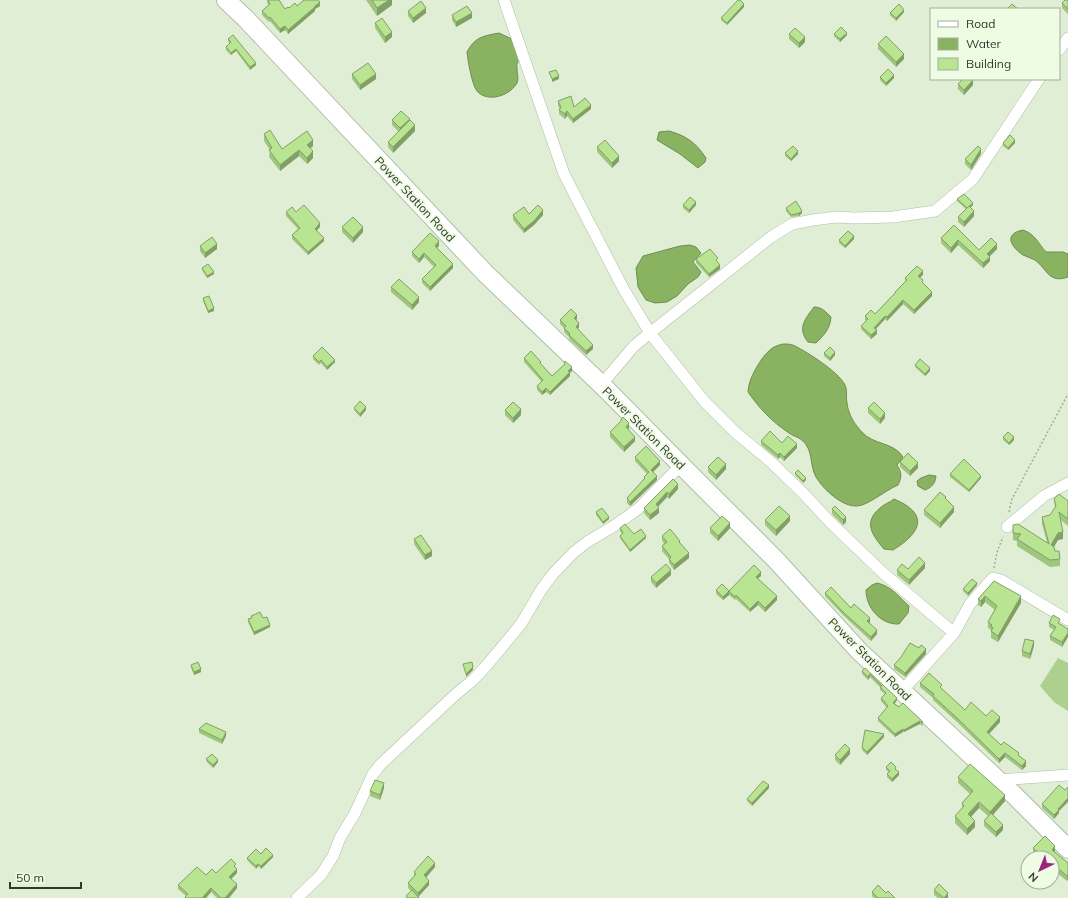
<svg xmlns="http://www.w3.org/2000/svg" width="1068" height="898" viewBox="0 0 1068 898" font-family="Mulish,sans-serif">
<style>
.green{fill:#add08f}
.water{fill:#89b361;stroke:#6f8e52}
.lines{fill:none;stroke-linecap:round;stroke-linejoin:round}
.minor-casing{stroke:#b1bea7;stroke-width:12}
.primary-casing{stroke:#b1bea7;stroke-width:20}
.path{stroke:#a3ae9b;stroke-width:1.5;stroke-dasharray:2 2;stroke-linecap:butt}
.minor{stroke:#fff;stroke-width:11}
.primary{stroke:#fff;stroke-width:18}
.wall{fill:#9fc57e}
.shaded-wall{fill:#82a066}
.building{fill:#b9e592;stroke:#82a066}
.labels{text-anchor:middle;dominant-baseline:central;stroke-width:4;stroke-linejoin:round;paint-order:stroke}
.street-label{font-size:12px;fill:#32372e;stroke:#eefce3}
</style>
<rect width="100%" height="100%" fill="#e1eed6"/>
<!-- green -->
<path class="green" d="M1058 658 1068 663V711L1054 702 1040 686Z"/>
<!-- water -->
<path class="water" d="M499 33 512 39C514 45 519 53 519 59 518 62 516 65 517 68 517 73 519 78 517 83 510 96 487 103 477 91 472 85 468 61 467 52 475 37 483 36 499 33Z
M669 131C687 136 696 143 706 158L705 162 698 168 680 154 657 140 659 132Z
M1023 230C1035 234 1038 243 1046 252H1063L1068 254V277C1049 284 1047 269 1035 260 1031 258 1027 257 1023 255 1011 247 1003 234 1023 230Z
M690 245 696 247 701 253 693 262 701 272 698 277 688 284 677 296 667 302 655 303 646 300 638 287 636 268 643 256 680 246Z
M814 307C822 307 826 312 831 317 830 329 824 335 816 343L808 342C797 328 805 319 814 307Z
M783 344C787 344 792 344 795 346 807 352 844 375 846 388 847 393 846 398 847 403 848 414 855 425 862 432 873 445 894 442 903 457L897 465C902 473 902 477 898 485 886 490 867 506 857 506 842 507 823 489 816 477 809 464 814 451 802 440 798 437 793 436 789 433 771 421 760 409 748 392 748 379 761 357 771 349 775 346 779 345 783 344Z
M929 475 936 476C935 484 932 487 925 490L918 486 917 481 921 478Z
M894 499C930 514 921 533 893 550L884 549C872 535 863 522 880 508 884 504 889 503 894 499Z
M877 583C891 586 899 597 909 606L908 613 899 624C881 625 866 608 866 590L872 585Z"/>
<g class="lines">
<!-- minor casing -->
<g class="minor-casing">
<path id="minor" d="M504 0 564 174 623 288 650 333 704 401 736 433 771 462 803 493 830 522 882 572 954 633 902 691
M1059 50 1068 38
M601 385 634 346 650 333 771 237 792 224 813 220 836 217 854 218 893 217 935 211 973 179 1039 79
M1007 527 1044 496 1068 483
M954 633 970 604 993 578 1001 580 1068 620
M997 780 1068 775
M297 898 321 875 333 856 340 838 355 813 373 774 381 764 456 694 473 680 487 665 521 624 541 590 553 574 573 553 587 542 614 526 638 509 681 465"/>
</g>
<!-- primary casing -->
<g class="primary-casing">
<path id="primary" d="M226 0 246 19 485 273 608 391 681 465 776 560 859 651 1014 795 1068 849"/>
</g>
<!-- path -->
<path class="path" d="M1009 512 1012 499 1068 394
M994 568 997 552 1003 537"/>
<!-- minor -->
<use href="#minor" class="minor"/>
<!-- primary -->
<use href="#primary" class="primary"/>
</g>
<!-- wall -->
<path class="wall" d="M267 0H279L285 9 297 6H320L315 9V11L288 34 285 30 280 33 270 21 269 22 262 15V11L269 5 267 3Z
M366 0H392V5L377 16Z
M1068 0V14L1062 8V3Z
M744 7 727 25 721 20V18Z
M408 11 426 13 413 23 408 16Z
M904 12 896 21 890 15V13Z
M452 15 472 18 456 27 452 20Z
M375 23 392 37 385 43 375 28Z
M789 34 805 42 799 48 789 39Z
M834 34 847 35 840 42 834 36Z
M228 39 256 65 250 70 236 51 231 55 226 50V47L230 44 228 41Z
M878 44 904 59 896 67 878 49Z
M352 74 376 79 360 90 352 79Z
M880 77 894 78 886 86 880 80Z
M958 84 973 85 964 95 958 89Z
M558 101 574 107 591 109 573 123 567 116 565 119 559 114V110L560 109 558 106Z
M392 120 410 121 415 131 393 153 388 147V142L399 132 392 125Z
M264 134 282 149 313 146 310 148 313 158 307 164 299 156 280 171 269 157 270 150 264 141Z
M1003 143H1015L1008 150 1003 146Z
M597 147 619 161 612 168 597 152Z
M785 153 798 154 791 161 785 156Z
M981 154 971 170 965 164V159Z
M957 199 973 205 970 207 974 216 964 227 958 222V217L966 209 957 201Z
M683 205H696L689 213 683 208Z
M786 208 802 213 799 216 791 217 786 211Z
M286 212H296L320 227 317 230 324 241 308 255 292 239V235L298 229 286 216Z
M529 214 543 215 534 225 524 233 513 220V215Z
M954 225 979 250 997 249 989 256 990 261 983 268 958 245 951 253 941 243V238Z
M342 227 363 232 353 243 342 232Z
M854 239 845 248 839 243V240Z
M200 246 217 249 205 258 200 251Z
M439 246 437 248 453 268 430 291 422 283V279L434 267 424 257 419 263 412 256V252Z
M696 259 718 262H717L720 269 709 277 696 263Z
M202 268 214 274 207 278 202 270Z
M923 275 920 277 923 283 932 296 914 314 903 304 887 321 885 319 876 329 877 334 871 339 861 329V326L866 321 865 320V316L875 314 879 310 895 293V292L905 282V278Z
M391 287 419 302 412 310 391 292Z
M203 298 214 311 208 313 203 301Z
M577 319 576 320 579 327 578 329 593 349 586 355 569 339V337L564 332V328L560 324V320Z
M824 353 835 355 830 361 824 356Z
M313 356 335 362 327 370 321 363 319 365 313 359Z
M524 358 541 365 552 376 564 365V363L572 371 570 373V376L550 395 546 392 542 395 537 390V386L542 382 524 362Z
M915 365 930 371 925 376 915 367Z
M354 408 366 410 360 417 354 410Z
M868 408 885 418 880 424 868 413Z
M505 410 521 415 513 423 505 415Z
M621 420 629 428 628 429 635 441 624 452 610 437V432L621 422Z
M1003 437 1014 440 1009 445 1003 440Z
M761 441 797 448 784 461 780 457 778 459 761 445Z
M635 457 660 465 653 472 657 480 630 506 627 503V498L644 480V477L647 474 635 461Z
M900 462 918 468 910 476 900 467Z
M708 467 726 469 716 480 708 472Z
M795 473 806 480 803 483 795 475Z
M950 474 981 478 969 492 950 477Z
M673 479 678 489 669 499 667 497 658 506 659 513 650 520 644 513V508Z
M946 499 954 512 940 528 924 515V510Z
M1054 499 1068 501V526L1061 520 1063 539 1058 540 1054 547 1055 551 1060 559V566L1050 567 1017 546V541L1013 540V525L1047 542 1042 524V517L1050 515 1055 508Z
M832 509 846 522 843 525 832 514Z
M596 512 609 519 603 524 596 515Z
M765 520 790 521 776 536 765 525Z
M620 528 634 534 646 538 630 552 620 538V536L622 534 620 531Z
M710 528H730L718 541 710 533Z
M662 536 680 543 689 558 674 570 669 563V559L662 551V546L664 544 662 540Z
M414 539 432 556 425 560 414 544Z
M925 568 909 585 897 575V570Z
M671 575 656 588 651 582V577Z
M761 576 758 578 777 600 765 612 758 605 750 612 736 599 735 600 729 595 723 600 716 594V590L729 591Z
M994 581 1021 603 998 642 991 638V630L988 628V622L995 610 985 602 981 607 978 605V599Z
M977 585 968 596 963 591V589Z
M825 593 851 608 870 622 869 623 877 634 871 641 844 616 825 596Z
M251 616 270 627 254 635 248 622V619L251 618Z
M1049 623H1060L1059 624 1068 629V637L1062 647 1050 640V636L1054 630 1049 627Z
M1034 646 1030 659 1022 656V651Z
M926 654 905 677 894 669V665Z
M191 665 201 672 194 675 191 668Z
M865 668 897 700 895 704 899 707 923 722V725L922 726 920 724H918L904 732H903L895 737 878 721V718L887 708 881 701V698L885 694 880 690V687L870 677 868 680 862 674V671Z
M920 683 942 689 965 710 1000 722 989 734 1001 745 1019 756 1026 766 1022 770 1005 757 999 763 957 722 933 700V698L920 687Z
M199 729 226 736 222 744 199 733Z
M884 737 867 755 862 750V747Z
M850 754 840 765 835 760V755Z
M206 759 218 762 213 768 206 761Z
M886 767 896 769V770L899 775 892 782 887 777V774L889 772 886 770Z
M958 777 1005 801 993 815 1003 830 996 837 984 826V821L988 816 979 808 971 817 975 827 967 835 955 823V816L962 809V803L970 794 958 783Z
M384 788 380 800 370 796V791Z
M769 788 752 806 747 801V799Z
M1042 804 1059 811V813L1054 819 1042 808Z
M1033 848 1055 851V852L1068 863 1067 881 1052 869V858H1038L1033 853Z
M261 854 273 857 261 869 258 866 256 869 247 860V858Z
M435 867 426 877 429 885 418 897 419 898H406V896L411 891 408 888V883L414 876V872Z
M236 868 237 873 231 879 237 888 229 898H217L211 892 206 898H185L186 896 178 889V885L206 875Z
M934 890 948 898H938L934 895Z
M872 892 886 893 895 898H874L872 896Z"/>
<!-- shaded-wall -->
<path class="shaded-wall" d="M389 0H392V5L377 16V8Z
M320 2V6L315 9V11L288 34V30Z
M744 4V7L727 25V23Z
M426 8V13L413 23V18Z
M904 10V12L896 21V18Z
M472 13V18L456 27V22Z
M285 26V30L280 33V29Z
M392 32V37L385 43V37Z
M847 33V35L840 42V39Z
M805 37V42L799 48V43Z
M236 49V51L231 55V53Z
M904 54V59L896 67V62Z
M256 63V65L250 70V67Z
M376 74V79L360 90V85Z
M894 75V78L886 86V83Z
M559 76V79L552 82V79Z
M973 80V85L964 95V90Z
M591 105V109L573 123V119Z
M567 111V116L565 119V114Z
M410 119V124L400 134V128Z
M415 125V131L393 153V147Z
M313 140V146L307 151V145Z
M1015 140V143L1008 150V148Z
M981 149V154L971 170V165Z
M299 150V156L280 171V165Z
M313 151V158L307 164V158Z
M798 151V154L791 161V159Z
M619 156V161L612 168V163Z
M696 202V205L689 213V210Z
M973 203V205L967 211V208Z
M543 210V215L534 225 524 233V229Z
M802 211V213L799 216V213Z
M974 211V216L964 227V222Z
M320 223V227L315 232V229Z
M363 227V232L353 243V238Z
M854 236V239L845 248V246Z
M324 238V241L308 255V252Z
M958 240V245L951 253V248Z
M439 241V246L435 250V246Z
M217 244V249L205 258V253Z
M997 244V249L987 259V254Z
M424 253V257L419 263V259Z
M990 257V261L983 268V263Z
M453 264V268L430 291V287Z
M720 265V269L709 277V274Z
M923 271V275L918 279V276Z
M214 272V274L207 278V276Z
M932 292V296L914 314V310Z
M419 297V302L412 310V305Z
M903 300V304L887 321V317Z
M214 308V311L208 313V311Z
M577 315V319L574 322V318Z
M885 316V319L874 331V328Z
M579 323V327L576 331V327Z
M877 330V334L871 339V335Z
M593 345V349L586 355V351Z
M835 352V355L830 361V358Z
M335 360V362L327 370V367Z
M572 367V371L570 373V376L550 395V392Z
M930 368V371L925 376V374Z
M546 388V392L542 395V392Z
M366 407V410L360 417V414Z
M521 409V415L513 423V418Z
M885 413V418L880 424V419Z
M629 423V428L626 432V427Z
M635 437V441L624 452V447Z
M1014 437V440L1009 445V443Z
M797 444V448L784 461V457Z
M780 453V457L778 459V455Z
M660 461V465L651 474V470Z
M918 463V468L910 476V471Z
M726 464V469L716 480V475Z
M657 476V480L630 506V502Z
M981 476V478L969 492V490Z
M806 478V480L803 483V481Z
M678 484V489L669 499V494Z
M667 492V497L656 509V504Z
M954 507V512L940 528V523Z
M659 508V513L650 520V515Z
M790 516V521L776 536V530Z
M609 517V519L603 524V522Z
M846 517V522L843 525V520Z
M730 523V528L718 541V536Z
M1063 532V539L1058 540 1051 552V545L1058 533Z
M646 536V538L630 552V550Z
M432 551V556L425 560V555Z
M689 553V558L674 570V565Z
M925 563V568L909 585V580Z
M671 570V575L656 588V583Z
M761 572V576L756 580V577Z
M977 583V585L968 596V593Z
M729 591V595L723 600V597Z
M777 596V600L765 612V608Z
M985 596V602L981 607V601Z
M1021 596V603L998 642V636Z
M758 601V605L750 612V609Z
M870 618V622L867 625V621Z
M270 625V627L254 635V632Z
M877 630V634L871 641V637Z
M1068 633V637L1062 647V642Z
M1034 641V646L1030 659V654Z
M926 649V654L905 677V673Z
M473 667V670L466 677V674Z
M201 669V672L194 675V672Z
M870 674V677L868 680V677Z
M897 698V700L893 705V703Z
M1000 717V722L987 736V732Z
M920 721V724L904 732V730Z
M903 729V732L895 737V734Z
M226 732V736L222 744V740Z
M884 734V737L867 755V752Z
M850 749V754L840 765V760Z
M1005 753V757L999 763V759Z
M218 760V762L213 768V765Z
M1026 761V766L1022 770V766Z
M899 772V775L892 782V779Z
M384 783V788L380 800V795Z
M769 785V788L752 806V803Z
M1005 795V801L990 818V812Z
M1068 798V802L1059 811V813L1054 819V815L1058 809Z
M979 802V808L968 820V814Z
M975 821V827L967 835V829Z
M1003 825V830L996 837V832Z
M1055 846V851L1052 855V850Z
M273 855V857L261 869V866Z
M435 863V867L424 880V875Z
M258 864V866L256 869V866Z
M237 869V873L229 881V877Z
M1068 874V879L1067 881V876Z
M429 881V885L418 897V893Z
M237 884V888L229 898H225Z
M211 888V892L206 898H202Z
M948 893V898H944Z"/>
<!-- building -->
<path class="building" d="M268 0H279L285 9 288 7 289 8 295 3 297 6 304 0H318L320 2 315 6V7L288 30 285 26 280 29 270 17 269 18 262 11 270 4Z
M372 0H389L377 8Z
M738 0H740L744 4 727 23 721 18Z
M1065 0H1068V9L1062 3Z
M421 1 426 8 413 18 408 11Z
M899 4 904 10 896 18 890 13Z
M1012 4 1018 9H1007Z
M467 6 472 13 456 22 452 15Z
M382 18 392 32 385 37 375 23Z
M841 27 847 33 840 39 834 34Z
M795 28 805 37 799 43 789 34Z
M233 35 256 63 250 67 236 49 231 53 226 47 231 42 228 39Z
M886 36 904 54 896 62 878 44Z
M368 63 376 74 360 85 352 74Z
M888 69 894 75 886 83 880 77Z
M556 70 559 76 552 79 549 72Z
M963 79H973V80L964 90 958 84Z
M571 96 574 107 585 98 591 105 573 119 567 111 565 114 559 110 561 107 558 101Z
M401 111 410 119 400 128 392 120Z
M410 120 415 125 393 147 388 142Z
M270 130 282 149 307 131 313 140 307 145 313 151 307 158 299 150 280 165 269 150 272 148 264 134Z
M1010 135 1015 140 1008 148 1003 143Z
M605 140 619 156 612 163 597 147Z
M793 146 798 151 791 159 785 153Z
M978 146 981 149 971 165 965 159Z
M964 194 973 203 967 208 957 199Z
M690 197 696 202 689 210 683 205Z
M796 201 802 211 799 213 791 215 786 208Z
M304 205 320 223 315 229 324 238 308 252 292 235 300 228 286 212 292 207 296 212Z
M538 205 543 210 534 221 524 229 513 215 524 207 529 214Z
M969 206 974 211 964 222 958 217Z
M353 217 363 227 353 238 342 227Z
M954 225 979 250 991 238 997 244 987 254 990 257 983 263 958 240 951 248 941 238Z
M848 231 854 236 845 246 839 240Z
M430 233 439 241 435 246 453 264 430 287 422 279 436 265 424 253 419 259 412 252Z
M212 237 217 244 205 253 200 246Z
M710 249 718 258 716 260 720 265 709 274 696 259Z
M208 264 214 272 207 276 202 268Z
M917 266 923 271 918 276 923 280 922 282 932 292 914 310 903 300 887 317 885 316 874 328 877 330 871 335 861 326 868 319 865 316 871 310 875 314 879 310 896 292H895L907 280 905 278Z
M399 279 419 297 412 305 391 287Z
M209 296 214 308 208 311 203 298Z
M571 309 577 315 574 318 579 323 576 327 593 345 586 351 569 335 570 334 564 328 566 326 560 320Z
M322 347 335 360 327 367 321 360 319 362 313 356Z
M830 347 835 352 830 358 824 353Z
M531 351 541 362 540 363 552 376 565 364 564 363 565 361 572 367 568 371 570 372 550 392 546 388 542 392 537 386 543 380 524 358Z
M920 359 930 368 925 374 915 365Z
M360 401 366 407 360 414 354 408Z
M513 402 521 409 513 418 505 410Z
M874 402 885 413 880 419 868 408Z
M623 417 629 423 626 427 635 437 624 447 610 432 621 421V420Z
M770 431 782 443 788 436 797 444 784 457 780 453 778 455 761 441Z
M1008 432 1014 437 1009 443 1003 437Z
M646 446 660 461 651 470 657 476 630 502 627 498 645 478 644 477 649 472 635 457Z
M908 453 918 463 910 471 900 462Z
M718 457 726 464 716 475 708 467Z
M964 459 981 476 969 490 950 474Z
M798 470 806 478 803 481 795 473Z
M673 479 678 484 669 494 667 492 656 504 659 508 650 515 644 508Z
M940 492 946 497 945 498 954 507 940 523 924 510Z
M1059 494 1068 501V519L1059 512 1063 532 1058 533 1051 545 1054 547 1055 551H1059L1060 559 1050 560 1017 539 1021 534 1013 533V525L1018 524 1049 544 1042 517 1050 515 1056 506 1054 499Z
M779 506 790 516 776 530 765 520Z
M835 506 846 517 843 520 832 509Z
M602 508 609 517 603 522 596 512Z
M722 516 730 523 718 536 710 528Z
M625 524 634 534 641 529 646 536 630 550 620 536 623 533 620 528Z
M670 529 680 541 679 542 689 553 674 565 669 559 671 557 662 546 667 542 662 536Z
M421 535 432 551 425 555 414 539Z
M919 557 925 563 909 580 897 570 902 564 908 569Z
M666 564 671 570 656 583 651 577Z
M754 565 761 572 756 577 777 596 765 608 758 601 750 609 736 595 735 597 729 591 723 597 716 590 722 584 729 591Z
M972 579 977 583 968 593 963 589Z
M994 581 1021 596 998 636 991 631 993 628 991 626 992 625 988 622 997 606 985 596 981 601 978 599Z
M831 587 851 608 854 604 870 618 867 621 877 630 871 637 844 613 825 593Z
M260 612 263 618 267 617 270 625 254 632 248 619 252 618 251 616Z
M1053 615 1060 619 1058 623 1068 629V633L1062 642 1050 636 1056 627 1049 623Z
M1025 639 1034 641 1030 654 1022 651Z
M910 643 919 648 921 645 926 649 905 673 894 665 901 657Z
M198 662 201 669 194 672 191 665Z
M472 662 473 667 466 674 463 664Z
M865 668 897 698 893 703 899 707 903 703 923 722 922 723 920 721 918 722 904 730 903 729 895 734 878 718 888 706 881 698 886 693 880 687 882 686 870 674 868 677 862 671Z
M929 673 942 685 940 687 965 710 971 702 986 716 992 710 1000 717 987 732 1001 745 1004 742 1019 753 1018 755 1026 761 1022 766 1005 753 999 759 957 718 933 696 934 694 920 683Z
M206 723 226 732 222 740 199 729Z
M865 730 884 734 867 752 862 747Z
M845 744 850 749 840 760 835 755Z
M212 754 218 760 213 765 206 759Z
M891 762 896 767 895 769 899 772 892 779 887 774 890 771 886 767Z
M970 764 1005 795 990 812 979 802 968 814 975 821 967 829 955 816 964 806 962 803 973 791 958 777Z
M375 780 384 783 380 795 370 791Z
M763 781 769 785 752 803 747 799Z
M1059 785 1065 790 1068 787V798L1058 809 1059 810 1054 815 1042 804Z
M991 813 1003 825 996 832 984 821Z
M1045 836 1055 846 1052 850 1068 863V874L1067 876 1052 863V858H1046L1045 857 1044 858 1033 848Z
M266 848 273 855 261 866 258 864 256 866 247 858 256 849 261 854Z
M428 856 435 863 424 875 429 881 418 893 408 883 416 874 414 872Z
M231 859 236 864 234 866 237 869 229 877 237 884 225 898H221L211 888 202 898H186L185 897 188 894 178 885 197 867 206 875 212 869 216 873Z
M939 884 948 893 944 898 934 890Z
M878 885 886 893 888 891 895 898H878L872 892Z
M412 890 419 898H408L406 896Z"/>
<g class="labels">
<!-- street labels -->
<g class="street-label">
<text transform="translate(415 199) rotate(47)">Power Station Road</text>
<text transform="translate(644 428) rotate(45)">Power Station Road</text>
<text transform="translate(870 659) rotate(45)">Power Station Road</text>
</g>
</g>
<!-- legend -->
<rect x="930" y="8" width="130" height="72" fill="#eefce3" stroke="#a3ad9b"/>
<rect x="938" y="21" width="20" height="6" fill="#ffffff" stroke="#a3ad9b"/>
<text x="966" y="28" font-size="12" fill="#32372e">Road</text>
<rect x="938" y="38" width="20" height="12" fill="#89b361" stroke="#a3ad9b"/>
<text x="966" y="48" font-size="12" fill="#32372e">Water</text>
<rect x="938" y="58" width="20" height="12" fill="#b9e592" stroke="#a3ad9b"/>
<text x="966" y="68" font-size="12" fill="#32372e">Building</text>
<!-- north arrow -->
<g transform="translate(1040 870) rotate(223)"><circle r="19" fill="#eefce3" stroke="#a3ad9b"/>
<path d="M0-3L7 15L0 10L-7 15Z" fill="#9d247c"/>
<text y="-6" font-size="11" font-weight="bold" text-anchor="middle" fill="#32372e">N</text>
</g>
<!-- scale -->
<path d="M10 882v6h71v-6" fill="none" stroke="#32372e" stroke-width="2"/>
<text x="16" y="882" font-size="12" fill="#32372e" stroke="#eefce3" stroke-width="3" paint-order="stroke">50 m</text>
</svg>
